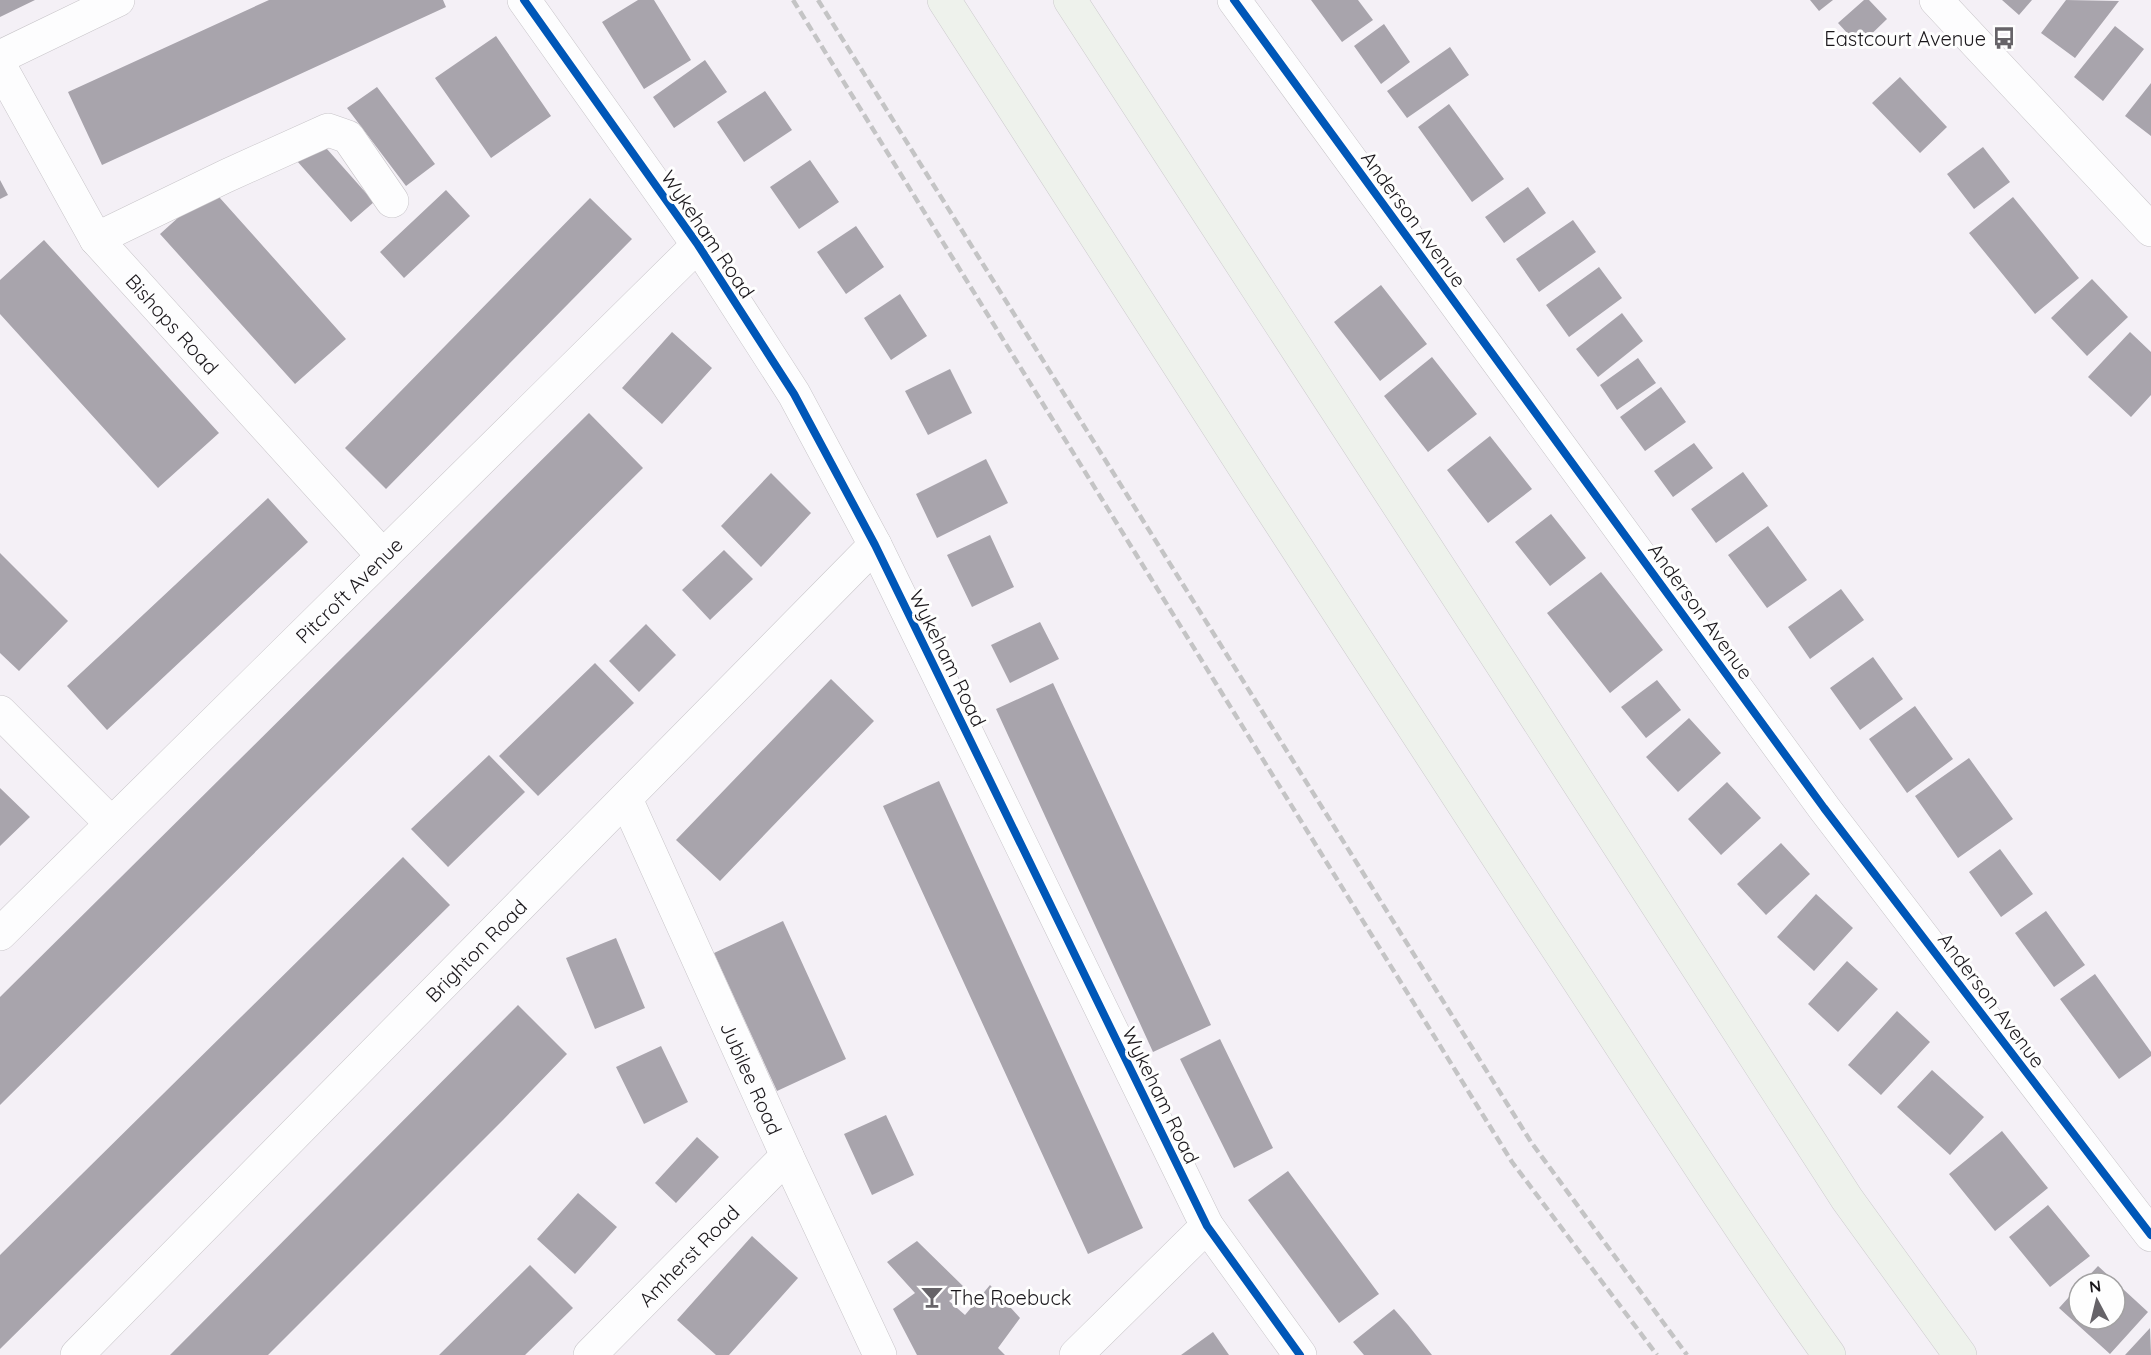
<svg xmlns="http://www.w3.org/2000/svg" width="2151" height="1355" viewBox="0 0 2151 1355" font-family="Quicksand,sans-serif">
<style>
.building{fill:#a8a4ac}
.lines{fill:none;stroke-linecap:round;stroke-linejoin:round}
.minor-casing{stroke:#c8c5c9;stroke-width:34}
.major-casing{stroke:#cdcbce;stroke-width:34}
.minor{stroke:#fdfdfe;stroke-width:33}
.major{stroke:#eef2ec;stroke-width:33}
.rail{stroke:#c4c4c5;stroke-width:4.5;stroke-dasharray:9 4.5;stroke-linecap:butt}
.cycleway-casing{stroke:#fefefe;stroke-width:11}
.cycleway{stroke:#0057b8;stroke-width:8}
.labels{text-anchor:middle;dominant-baseline:central;stroke-width:6;stroke-linejoin:round;paint-order:stroke}
.poi-label{font-size:20px;fill:#1a171b;stroke:#fefefe;text-anchor:end}
.street-label{font-size:20px;fill:#1a171b;stroke:#fefefe}
</style>
<rect width="100%" height="100%" fill="#f4f0f6"/>
<!-- building -->
<path class="building" d="M0 0H35L0 17Z
M269 0H443L446 7 102 165 68 92Z
M638 0H654L691 60 644 89 602 22Z
M1311 0H1358L1373 20 1342 42Z
M1810 0H1833L1819 11Z
M1864 0H1869L1887 19 1859 46 1838 23Z
M2002 0H2032L2019 15Z
M2066 0 2119 1 2075 58 2041 33Z
M1384 24 1410 62 1381 84 1354 46Z
M2115 26 2144 49 2103 101 2074 77Z
M496 36 551 116 491 158 435 78Z
M1450 47 1469 75 1407 118 1387 91Z
M705 60 727 92 674 128 653 97Z
M1900 77 1947 127 1920 153 1872 103Z
M2151 83V136L2125 116Z
M377 87 435 164 406 186 347 108Z
M765 91 792 130 744 162 717 122Z
M1449 104 1504 179 1472 202 1418 127Z
M319 140 374 202 351 222 297 161Z
M1983 147 2010 182 1974 209 1947 174Z
M810 160 839 202 799 229 770 187Z
M0 180 8 195 0 199Z
M1528 187 1546 213 1504 243 1485 217Z
M211 188 346 339 295 384 160 234Z
M446 190 470 216 404 278 380 252Z
M2013 197 2079 278 2035 314 1969 233Z
M590 198 632 239 386 489 345 448Z
M1573 220 1596 252 1539 292 1516 259Z
M856 226 884 267 846 294 817 252Z
M44 240 219 433 158 488 0 314V280Z
M1599 267 1622 298 1569 337 1546 305Z
M2092 279 2128 317 2087 356 2051 318Z
M1381 285 1427 344 1380 381 1334 322Z
M900 294 927 336 891 360 864 318Z
M1622 313 1643 341 1598 377 1576 349Z
M672 332 712 368 662 424 622 388Z
M2130 332 2151 352V395L2131 417 2088 377Z
M1432 357 1477 414 1428 452 1384 396Z
M1638 358 1656 383 1617 410 1600 385Z
M950 369 972 413 928 435 905 391Z
M1661 387 1686 422 1645 451 1620 417Z
M589 413 643 468 0 1105V997Z
M1490 436 1532 489 1488 523 1447 470Z
M1694 443 1713 468 1673 497 1654 471Z
M986 459 1008 503 937 538 916 494Z
M1743 472 1768 506 1716 543 1691 509Z
M771 473 811 513 761 567 721 526Z
M268 498 308 542 107 730 67 686Z
M1551 514 1586 558 1550 586 1515 542Z
M1768 526 1807 580 1767 608 1728 555Z
M990 535 1014 587 972 607 947 555Z
M724 550 753 579 710 620 682 590Z
M0 553 68 621 19 671 0 653Z
M1601 572 1663 650 1610 693 1547 613Z
M1841 589 1864 620 1810 659 1788 627Z
M1040 622 1059 659 1010 683 991 645Z
M646 624 676 655 639 692 609 661Z
M1873 657 1903 699 1860 730 1830 688Z
M595 663 634 703 538 796 499 756Z
M831 679 874 721 720 881 676 840Z
M1657 680 1681 710 1646 738 1621 707Z
M1053 683 1211 1025 1153 1052 996 709Z
M1915 706 1953 759 1907 793 1869 739Z
M1689 718 1721 753 1678 792 1646 757Z
M489 755 525 792 448 867 411 829Z
M1969 758 2013 819 1958 858 1915 796Z
M939 781 1143 1228 1088 1254 883 806Z
M1727 782 1761 818 1721 855 1688 819Z
M0 788 30 817 0 846Z
M1781 843 1810 874 1766 915 1737 884Z
M2000 849 2033 894 2001 917 1969 872Z
M403 857 450 905 0 1349V1255Z
M1816 894 1853 928 1814 971 1777 937Z
M2046 911 2085 965 2054 987 2015 933Z
M783 921 846 1059 777 1091 714 953Z
M616 938 645 1008 595 1029 566 958Z
M1847 961 1878 989 1838 1032 1808 1004Z
M2095 974 2151 1052V1056L2119 1079 2060 999Z
M518 1005 567 1054 503 1120 268 1355H170Z
M1897 1011 1930 1042 1881 1095 1848 1065Z
M1220 1039 1273 1148 1234 1168 1180 1059Z
M661 1046 688 1102 644 1124 616 1067Z
M1932 1070 1984 1117 1950 1155 1897 1107Z
M886 1115 914 1175 872 1195 844 1134Z
M2002 1131 2048 1188 1995 1231 1949 1174Z
M697 1137 719 1157 676 1203 655 1183Z
M1288 1171 1379 1294 1339 1323 1248 1200Z
M578 1193 617 1227 575 1274 537 1239Z
M2048 1205 2090 1256 2050 1287 2009 1237Z
M752 1236 798 1278 729 1355H716L677 1320Z
M917 1241 966 1289 949 1301 965 1315 990 1285 1020 1318 998 1348 1005 1355H917L893 1309 915 1293 887 1262Z
M530 1265 573 1308 525 1355H439Z
M2098 1266 2148 1312 2110 1354 2059 1308 2079 1286V1319H2115V1283H2082Z
M1394 1309 1408 1325 1432 1355H1364L1353 1342Z
M2150 1328 2151 1355H2125Z
M1213 1332 1229 1355H1181Z"/>
<g class="lines">
<!-- minor casing -->
<g class="minor-casing">
<g id="minor">
<path d="M524 0 698 245 794 394 875 545 1207 1226 1300 1355"/>
<path d="M1234 0 1824 808 2151 1235"/>
<path d="M1936 0 2151 230"/>
<path d="M0 57 118 0"/>
<path id="s1" d="M0 66 96 239 383 556"/>
<path d="M96 239 226 176 328 130 348 137 392 201"/>
<path d="M0 712 111 823"/>
<path id="s2" d="M626 799 787 1156 880 1355"/>
<path id="s3" d="M0 934 698 245"/>
<path id="s4" d="M77 1355 875 545"/>
<path id="s5" d="M590 1355 787 1156"/>
<path d="M1076 1355 1207 1226"/>
</g>
</g>
<!-- major casing -->
<g class="major-casing">
<path id="major" d="M944 0C1142 308 1339 616 1540 922 1636 1067 1728 1214 1829 1355
M1070 0 1505 669 1816 1151 1847 1199 1960 1355"/>
</g>
<!-- minor -->
<use href="#minor" class="minor"/>
<!-- major -->
<use href="#major" class="major"/>
<!-- rail -->
<path class="rail" d="M793 0 1512 1162 1657 1355
M818 0 1531 1142 1687 1355"/>
<!-- cycleway casing -->
<g class="cycleway-casing">
<path id="cycleway" d="M524 0 698 245 794 394 875 545 1207 1226 1300 1355
M1234 0 1824 808 2151 1235"/>
</g>
<!-- cycleway -->
<use href="#cycleway" class="cycleway"/>
</g>
<!-- icons -->
<defs>
<g id="bus-bare" transform="scale(1.8)"><path d="M-5-6H5V4H4V6H2V4H-2V6H-4V4H-5ZM-3.5-4V0h7V-4ZM-3.5 1.2v1.5H-2V1.2ZM2 1.2v1.5H3.5V1.2Z" fill="#666368" stroke="#fefefe" stroke-width="2.5" paint-order="stroke"/></g>
<g id="bar-bare" transform="scale(1.8)"><path d="M-6-5H6L.8 .8V4.5H3.5V6h-7V4.5H-.8V.8Z" fill="#666368" stroke="#fefefe" stroke-width="2.5" paint-order="stroke"/></g>
</defs>
<g fill-rule="evenodd">
<use href="#bus-bare" x="2004" y="38"/>
<use href="#bar-bare" x="932" y="1297"/>
</g>
<g class="labels">
<!-- poi labels -->
<g class="poi-label">
<text x="1986" y="38">Eastcourt Avenue</text>
<text x="950" y="1297" text-anchor="start">The Roebuck</text>
</g>
<!-- street labels -->
<g class="street-label">
<text transform="translate(1414 219) rotate(54)">Anderson Avenue</text>
<text transform="translate(708 234) rotate(56)">Wykeham Road</text>
<text stroke="none"><textPath href="#s1" startOffset="312">Bishops Road</textPath></text>
<text stroke="none"><textPath href="#s3" startOffset="490">Pitcroft Avenue</textPath></text>
<text transform="translate(1701 611) rotate(54)">Anderson Avenue</text>
<text transform="translate(948 658) rotate(64)">Wykeham Road</text>
<text stroke="none"><textPath href="#s4" startOffset="568">Brighton Road</textPath></text>
<text transform="translate(1992 1000) rotate(53)">Anderson Avenue</text>
<text stroke="none"><textPath href="#s2" startOffset="306">Jubilee Road</textPath></text>
<text transform="translate(1161 1095) rotate(64)">Wykeham Road</text>
<text stroke="none"><textPath href="#s5" startOffset="140">Amherst Road</textPath></text>
</g>
</g>
<!-- north arrow -->
<g transform="translate(2097 1301) rotate(353)"><circle r="28" fill="#fefefe" stroke="#a3a2a3" stroke-width="1.5"/>
<path d="M0-4.5L10 22L0 15L-10 22Z" fill="#666368"/>
<text y="-9" font-size="16" font-weight="bold" text-anchor="middle" fill="#1a171b">N</text>
</g>
</svg>
